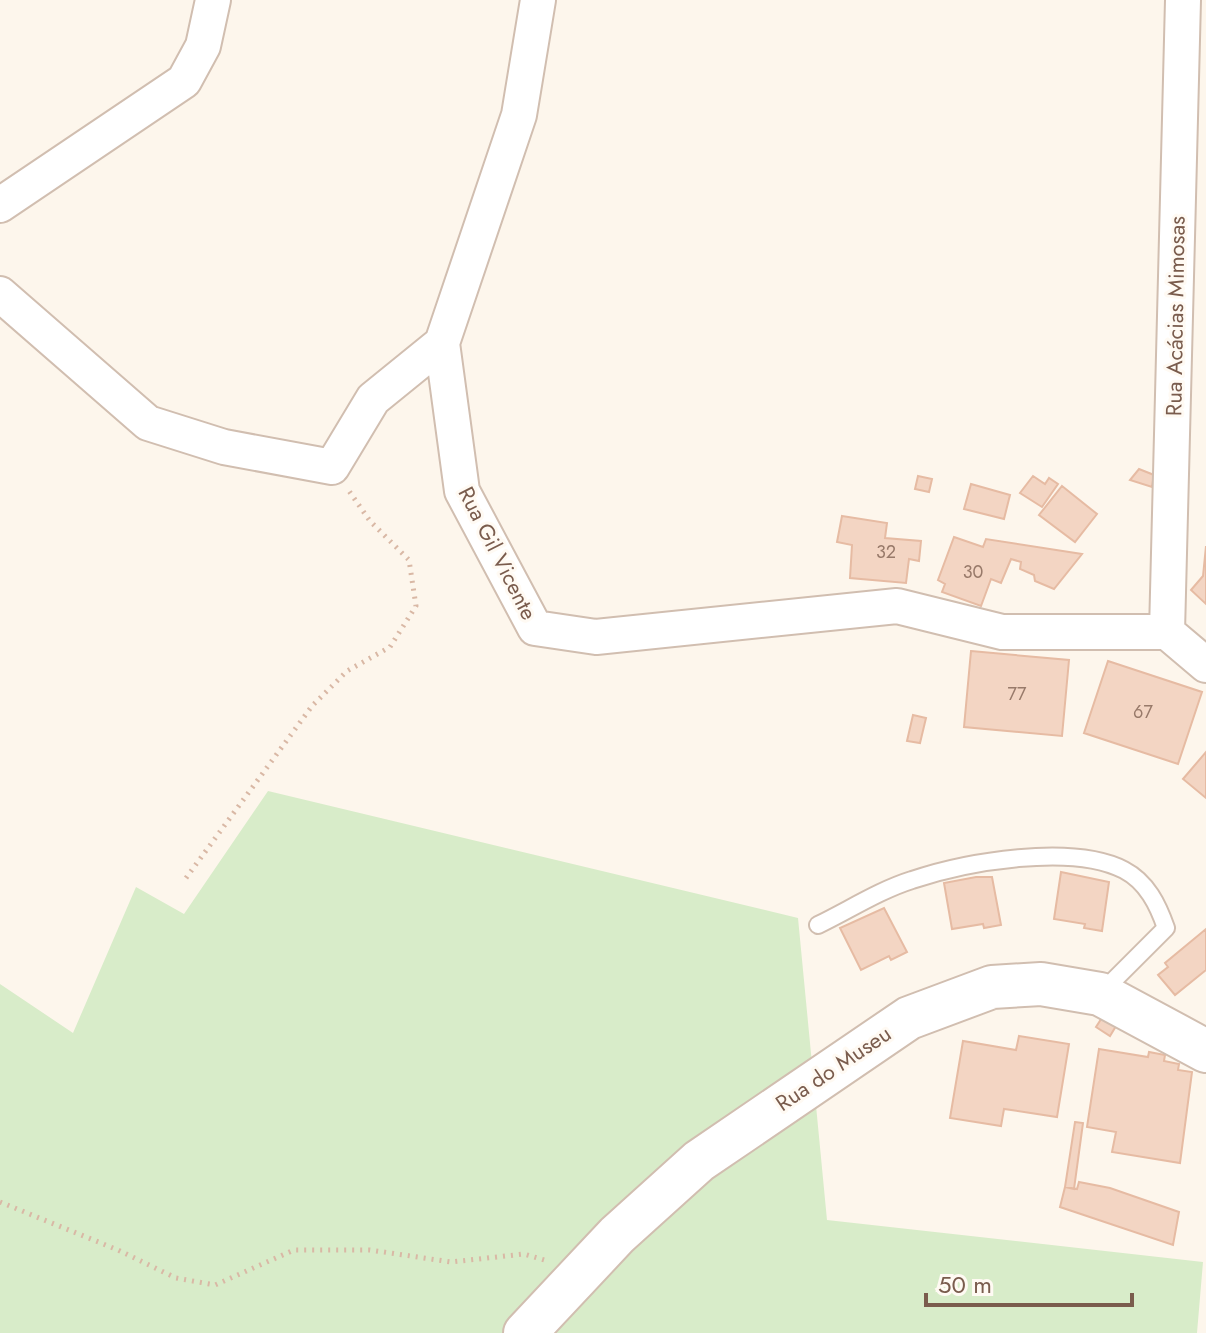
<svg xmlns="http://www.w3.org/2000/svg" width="1206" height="1333" viewBox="0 0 1206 1333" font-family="Jost,sans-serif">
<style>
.green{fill:#d8ecc9}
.building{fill:#f3d5c3;stroke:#e6bba3;stroke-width:2}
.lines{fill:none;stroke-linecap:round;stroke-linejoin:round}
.service-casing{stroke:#d1beb0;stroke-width:20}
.minor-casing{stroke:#d1beb0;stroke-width:38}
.tertiary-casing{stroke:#d1beb0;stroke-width:46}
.path{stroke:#d9b8a5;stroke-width:5;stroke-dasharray:2 6;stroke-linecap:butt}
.service{stroke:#fff;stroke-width:16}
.minor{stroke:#fff;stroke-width:34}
.tertiary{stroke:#fff;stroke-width:42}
.labels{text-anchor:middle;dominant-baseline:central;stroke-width:6;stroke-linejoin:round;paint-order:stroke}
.number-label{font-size:18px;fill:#987a6a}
.street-label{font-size:22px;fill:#7a5c4d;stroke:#fffaf3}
</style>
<rect width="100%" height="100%" fill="#fdf6ec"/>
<!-- green -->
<path class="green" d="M268 791 798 918 827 1220 1203 1262 1197 1333H0V984L73 1033 136 887 184 914Z"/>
<!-- building -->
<path class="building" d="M1139 469 1154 475 1152 487 1130 480Z
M918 476 932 479 929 492 915 489Z
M1033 476 1045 484 1049 478 1058 484 1042 507 1020 493Z
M971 484 1010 495 1004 519 964 509Z
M1062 486 1097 514 1075 542 1039 515Z
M842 516 887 523 885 538 921 541 919 561 909 559 906 583 850 578 852 545 837 542Z
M954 537 983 547 986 539 1082 554 1054 589 1035 581 1034 575 1020 569 1021 562 1011 559 1001 583 991 579 981 606 942 592 945 584 938 580Z
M1206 546V604L1191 590 1203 576Z
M971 651 1069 660 1062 736 964 727Z
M1108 661 1202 692 1178 764 1084 733Z
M913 715 926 718 920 743 907 741Z
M1206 752V798L1183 779Z
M1061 872 1109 882 1102 931 1084 928 1085 924 1054 919Z
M976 877H992L1001 925 984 928 983 924 952 929 944 883Z
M884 908 907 952 891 960 889 956 861 970 840 928Z
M1206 929V970L1175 995 1158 975 1168 967 1165 963Z
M1105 1013 1119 1021 1110 1036 1096 1027Z
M1019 1036 1069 1044 1057 1117 1004 1109 1001 1126 950 1118 963 1041 1016 1050Z
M1099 1049 1148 1057 1149 1052 1165 1055 1164 1061 1179 1064 1178 1070 1192 1072 1180 1163 1112 1152 1116 1132 1087 1127Z
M1075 1122 1083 1123 1074 1189 1065 1187Z
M1079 1182 1110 1188 1179 1212 1173 1245 1060 1207 1065 1187 1077 1189Z"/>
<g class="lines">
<!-- service casing -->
<g class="service-casing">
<path id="service" d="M818 925C849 910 880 890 912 880 965 862 1072 843 1124 870 1147 882 1158 905 1166 928L1101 993"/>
</g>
<!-- minor casing -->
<g class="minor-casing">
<path id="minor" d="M538 0 519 115 442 343 462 491 535 628 596 637 897 606 1002 632H1167
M0 205 184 81 203 46 213 0
M0 294 148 423 224 447 332 467 373 399 442 343
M1167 632 1183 0
M1167 632 1206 665"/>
</g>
<!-- tertiary casing -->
<g class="tertiary-casing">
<path id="tertiary" d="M525 1333 617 1235 699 1161 909 1018 992 987 1041 984 1100 994 1206 1051"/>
</g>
<!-- path -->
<path class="path" d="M186 878 312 706 347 671 390 647 416 606 409 560 370 521 349 491
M0 1202 118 1250 176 1278 215 1285 294 1250H370L451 1262 524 1254 548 1261"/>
<!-- service -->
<use href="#service" class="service"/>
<!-- minor -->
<use href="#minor" class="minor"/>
<!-- tertiary -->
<use href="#tertiary" class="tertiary"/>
</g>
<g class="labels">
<!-- number labels -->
<g class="number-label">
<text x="886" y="552">32</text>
<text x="973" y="572">30</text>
<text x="1017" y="694">77</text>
<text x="1143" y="712">67</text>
</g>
<!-- street labels -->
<g class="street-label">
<text transform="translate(1175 316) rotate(-89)">Rua Acácias Mimosas</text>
<text transform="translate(498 553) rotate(63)">Rua Gil Vicente</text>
<text transform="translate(833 1068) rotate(-34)">Rua do Museu</text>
</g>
</g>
<!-- scale -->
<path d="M926 1293v12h206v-12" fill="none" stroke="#7a5c4d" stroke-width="4"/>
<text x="938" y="1293" font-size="24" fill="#7a5c4d" stroke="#fffaf3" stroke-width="6" paint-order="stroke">50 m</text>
</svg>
